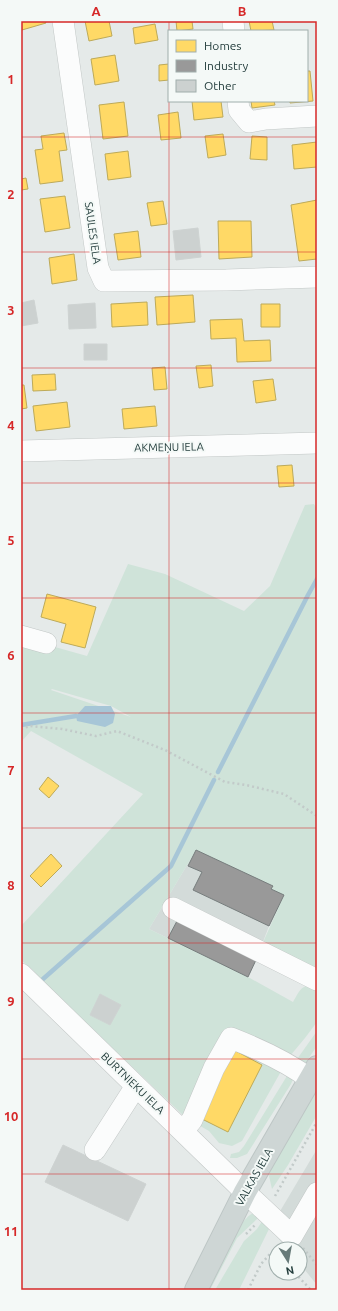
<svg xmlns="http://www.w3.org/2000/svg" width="338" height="1311" viewBox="0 0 338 1311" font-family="Ubuntu,sans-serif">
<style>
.built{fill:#d3dbd9}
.green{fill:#cfe3d9;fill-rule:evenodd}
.water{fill:#a7c6d7}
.homes{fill:#ffd966;stroke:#bdaa59}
.industry{fill:#999;stroke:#767d7d}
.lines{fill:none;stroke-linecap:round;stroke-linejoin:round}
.stream{stroke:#a7c6d7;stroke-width:4.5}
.building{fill:#ccd1d0;stroke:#ced3d2}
.minor-casing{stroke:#c2c7c6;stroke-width:22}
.major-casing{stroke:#bdc6c5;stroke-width:24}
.path{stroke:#c2cac9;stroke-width:2.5;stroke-dasharray:2 3;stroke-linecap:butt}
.minor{stroke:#fbfcfc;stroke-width:21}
.major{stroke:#ced6d5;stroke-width:22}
.grid{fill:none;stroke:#d62828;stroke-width:1;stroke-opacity:0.55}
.labels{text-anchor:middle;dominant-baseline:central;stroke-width:4;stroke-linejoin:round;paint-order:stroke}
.street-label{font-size:11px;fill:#233d3c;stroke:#f4f9f7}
.neatline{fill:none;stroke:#d62828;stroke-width:1.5}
.grid-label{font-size:13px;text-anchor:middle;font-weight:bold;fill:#d62828}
</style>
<rect width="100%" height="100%" fill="#e5eae9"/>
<!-- built -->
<path class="built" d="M196 850 273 886 284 895 269 926 256 960 248 977 149 929Z
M317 1149V1285L300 1264V1249H287L270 1228Z"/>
<!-- green -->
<path class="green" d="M314 504 317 509V971L261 947 284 895 271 889 273 886 196 850 149 929 248 977 293 1002C300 990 301 984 317 985V1022L305 1038 290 1056 240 1037 185 1117 41 980 33 970 21 960V926L143 794 31 731 21 742V626L27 627 23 638 87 656 128 564 165 574 244 611 270 586 305 505ZM52 689 111 706 131 717 51 690Z
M317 1031V1046L306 1062 300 1063 295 1062Z
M234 1047 284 1066 242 1141 232 1146 219 1143 209 1131 195 1123Z
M290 1071 293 1079 291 1084 247 1154 237 1158H230L231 1154 239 1152 244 1146Z
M317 1081V1115L288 1165 272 1189 269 1176 273 1161Z
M261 1211 257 1219 237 1238 210 1290H207L243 1222C249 1215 252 1212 261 1211Z
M263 1220 269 1229 239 1290H215L244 1241 257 1229Z"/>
<!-- water -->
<path class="water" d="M85 706H111L115 714 113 723 105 727 77 721 76 716Z"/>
<!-- homes -->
<path class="homes" d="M21 21H45L46 23 22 30Z
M85 21H109L112 36 89 41Z
M176 21H192L193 29 177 31Z
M249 21H272L274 30 251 31Z
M155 24 158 40 135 44 133 28Z
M115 55 119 81 95 85 91 59Z
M169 64V80L159 81V65Z
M307 71H310L313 101 290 103V101H307Z
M192 101H221L223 117 194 120Z
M251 101H274L275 105 252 108Z
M124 102 128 136 103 139 99 105Z
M178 112 181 138 161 140 158 115Z
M64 133 67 150 59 151 63 181 40 184 35 150 43 149 41 136Z
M223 134 226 155 208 158 205 136Z
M252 136 267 137V160L250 159Z
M317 142V167L294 169 292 145Z
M128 151 131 177 108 180 105 154Z
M26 178 28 189 21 190V179Z
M65 196 70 228 45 232 40 199Z
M317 200V259L299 261 291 205Z
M163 201 167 224 151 226 147 203Z
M218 221H251L252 257 219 259Z
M138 231 141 257 118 260 114 234Z
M74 254 77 280 52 284 49 258Z
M193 295 195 322 157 325 155 297Z
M147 302 148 325 112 327 111 304Z
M261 304H280V327H261Z
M242 319 244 341 270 340 271 361 237 362 236 338 211 339 210 320Z
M211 365 213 386 199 388 196 366Z
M165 367 167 389 154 390 152 368Z
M55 374 56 390 33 391 32 375Z
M273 379 276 400 256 403 253 381Z
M21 385H24L27 408 21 409Z
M67 402 70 427 36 431 33 406Z
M155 406 157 426 124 429 122 409Z
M292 465 294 486 279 487 277 466Z
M47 594 96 607 85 648 61 642 66 624 41 617Z
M48 777 59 786 49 798 39 789Z
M51 854 62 866 41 887 30 876Z
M234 1050 262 1065 228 1132 200 1118Z"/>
<!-- industry -->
<path class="industry" d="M196 850 273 886 271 889 284 895 269 926 193 890 202 872 188 866Z
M177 921 256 960 248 977 168 938Z"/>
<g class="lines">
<!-- stream -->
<path class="stream" d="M21 725 76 716
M218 772 308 595 317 579
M43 979 171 866 214 780"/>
</g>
<!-- building -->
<path class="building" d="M198 228 201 257 176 260 173 231Z
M34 300 38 323 21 326V303Z
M95 303 96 328 69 329 68 305Z
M84 344H107V360H84Z
M100 994 121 1005 110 1025 90 1015Z
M63 1145 146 1184 128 1221 45 1182Z"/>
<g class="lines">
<!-- minor casing -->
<g class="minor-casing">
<path id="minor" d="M63 21 98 268 104 281 226 280 317 277
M233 21 234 31
M238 101 239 110 249 122 266 119 317 116
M21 451 317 443
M21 636 46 643
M173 908 317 980
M21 974 245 1192 292 1236 317 1193
M183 1131 192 1120 214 1068 231 1038C259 1049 286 1061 310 1079
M95 1150 136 1086"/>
</g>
<!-- major casing -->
<g class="major-casing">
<path id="major" d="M196 1290 245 1192 317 1067"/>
</g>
<!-- path -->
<path class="path" d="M21 729 30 726 62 729 96 736 117 731 165 750 225 782 246 785 284 794 317 816
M275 1196 317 1122
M246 1234 255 1225
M303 1248 317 1265
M295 1273 311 1290
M248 1290 261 1264 270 1254 276 1255"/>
<!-- minor -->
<use href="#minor" class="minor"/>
<!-- major -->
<use href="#major" class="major"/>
</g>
<!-- grid -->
<path class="grid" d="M169 21V31M169 31V101M169 101V1290M21 137H317M21 252H317M21 368H317M21 483H317M21 598H317M21 713H317M21 828H317M21 943H317M21 1059H317M21 1174H317"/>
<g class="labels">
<!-- street labels -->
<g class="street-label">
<text transform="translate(93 233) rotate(82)">SAULES IELA</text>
<text transform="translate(169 447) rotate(-1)">AKMEŅU IELA</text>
<text transform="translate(133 1083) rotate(44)">BURTNIEKU IELA</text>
<text transform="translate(254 1177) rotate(-61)">VALKAS IELA</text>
</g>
</g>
<!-- border -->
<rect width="338" height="1311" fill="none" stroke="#f4f9f7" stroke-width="44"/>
<!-- legend -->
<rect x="168" y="30" width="140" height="72" fill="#f4f9f7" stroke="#a0aeac"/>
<rect x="176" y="40" width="20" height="12" fill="#ffd966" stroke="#a0aeac"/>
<text x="204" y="50" font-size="12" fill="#233d3c">Homes</text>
<rect x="176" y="60" width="20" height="12" fill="#999999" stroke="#a0aeac"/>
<text x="204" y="70" font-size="12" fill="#233d3c">Industry</text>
<rect x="176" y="80" width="20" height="12" fill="#ccd1d0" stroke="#a0aeac"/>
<text x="204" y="90" font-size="12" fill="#233d3c">Other</text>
<!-- north arrow -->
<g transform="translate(288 1261) rotate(169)"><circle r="19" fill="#f4f9f7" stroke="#a0aeac"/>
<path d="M0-3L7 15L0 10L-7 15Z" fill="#677a79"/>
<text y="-6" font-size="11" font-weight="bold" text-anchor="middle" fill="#233d3c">N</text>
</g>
<rect x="22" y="22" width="294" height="1267" class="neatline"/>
<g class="grid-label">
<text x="96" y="16">A</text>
<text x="242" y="16">B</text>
<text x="11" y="84">1</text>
<text x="11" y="199">2</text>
<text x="11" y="315">3</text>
<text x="11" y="430">4</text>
<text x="11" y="545">5</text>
<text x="11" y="660">6</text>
<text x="11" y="775">7</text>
<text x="11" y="890">8</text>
<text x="11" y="1006">9</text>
<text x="11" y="1121">10</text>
<text x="11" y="1236">11</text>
</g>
</svg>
